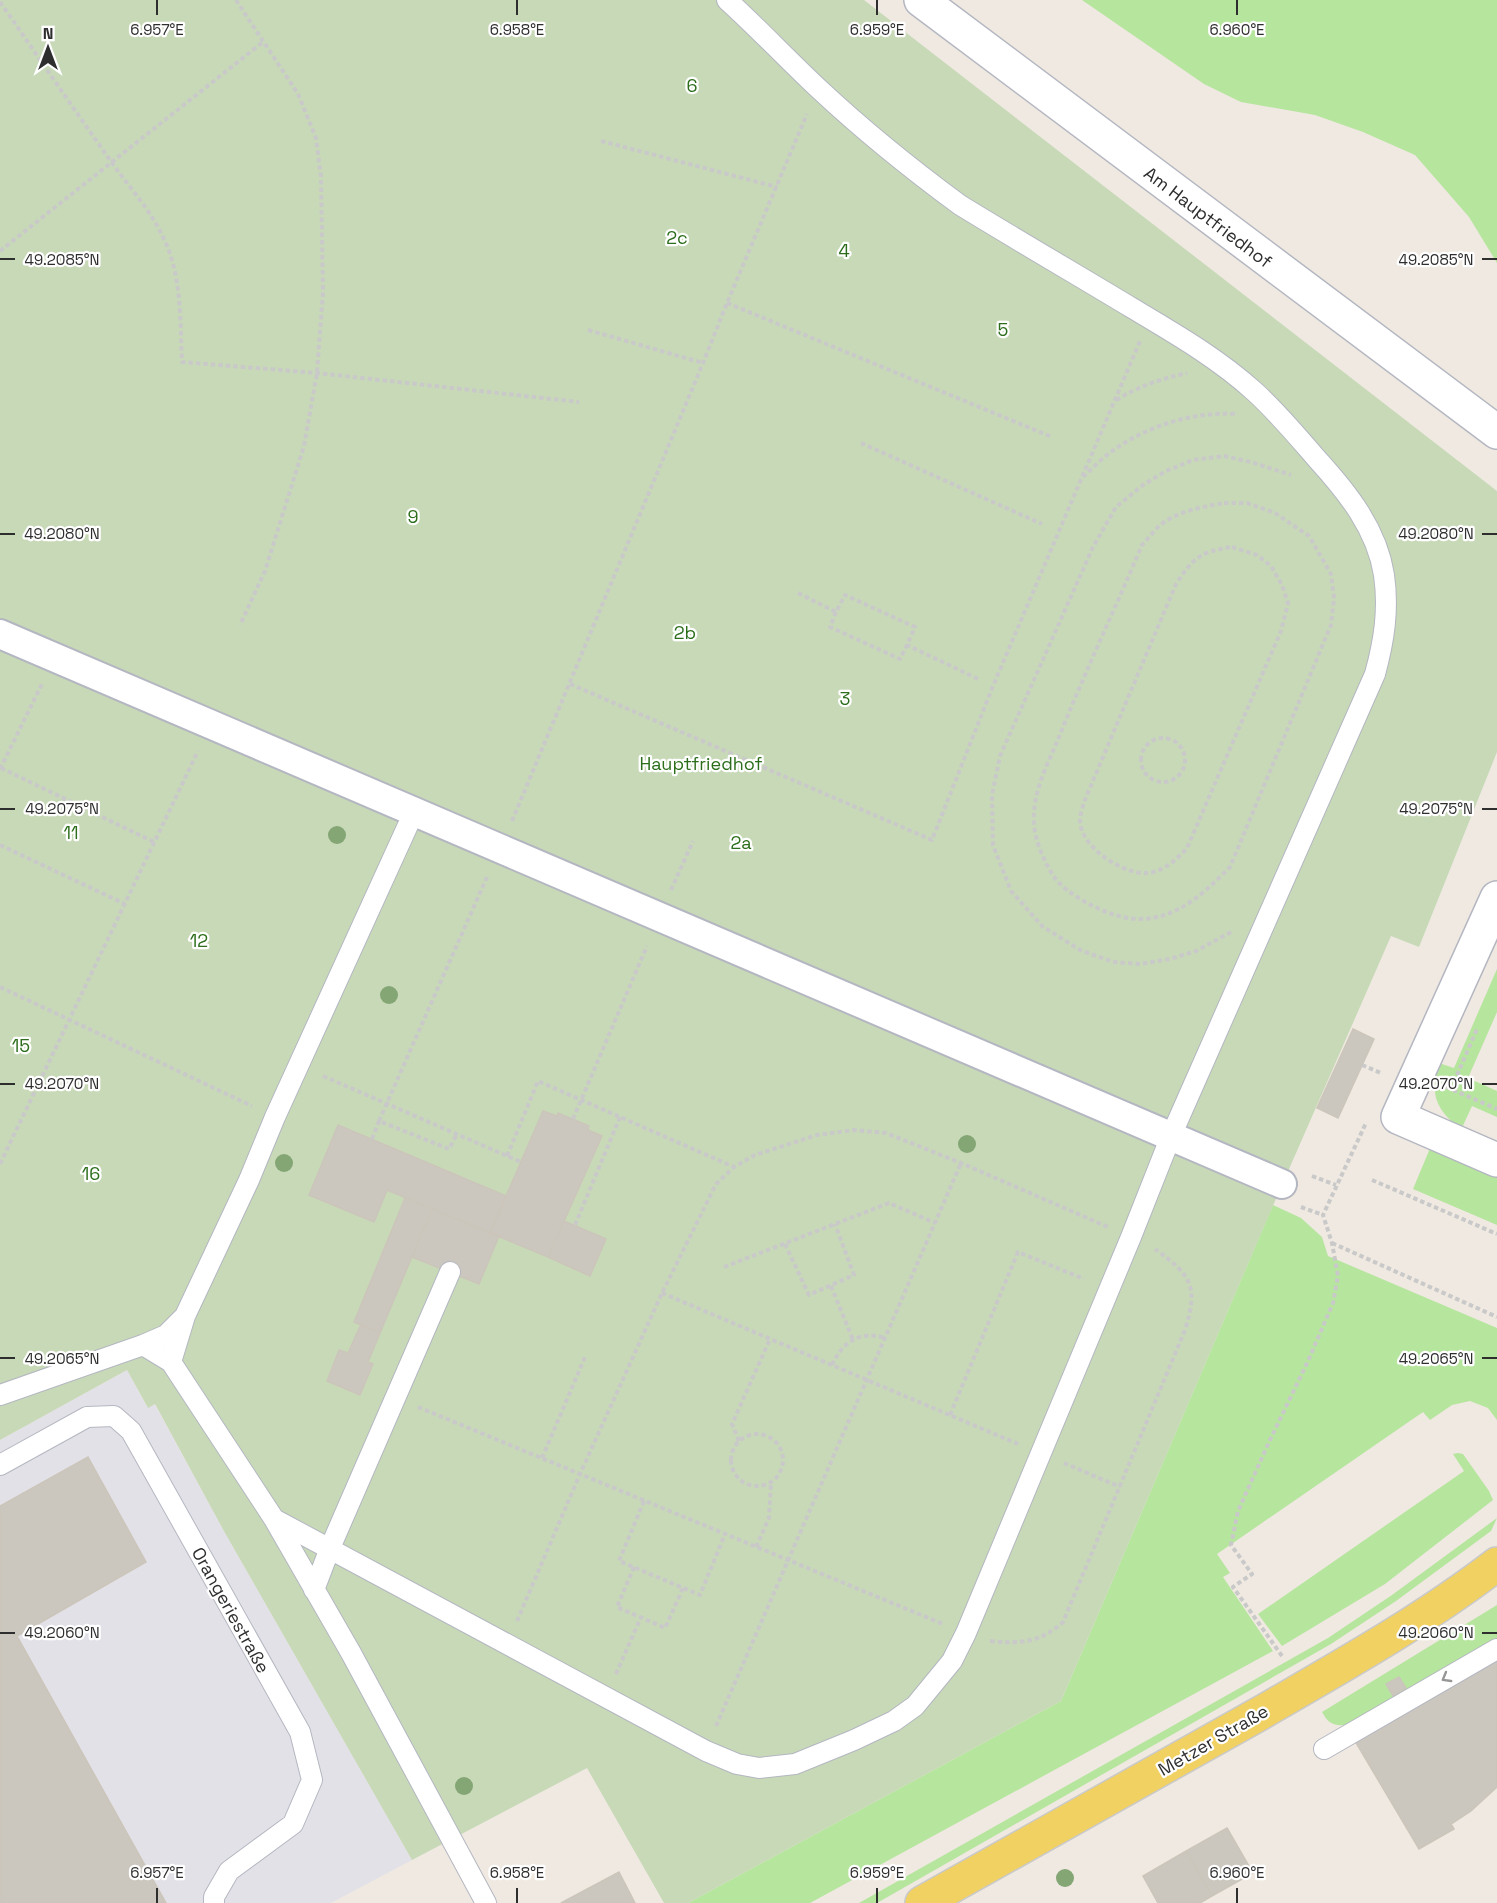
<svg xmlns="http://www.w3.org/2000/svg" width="1497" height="1903" viewBox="0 0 1497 1903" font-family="'Space Grotesk',sans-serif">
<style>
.industrial{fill:#e3e1e8}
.green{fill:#b6e59e}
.cemetery{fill:#c8d9b8}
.building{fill:#cbc7bf;stroke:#cbc5ba;stroke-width:1.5}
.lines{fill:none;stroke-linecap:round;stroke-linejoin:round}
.service-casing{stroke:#b4b7c1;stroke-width:22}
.pedestrian-casing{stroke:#b4b7c1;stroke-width:32}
.minor-casing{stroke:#b4b7c1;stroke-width:36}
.secondary-casing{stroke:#b4b7c1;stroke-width:36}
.primary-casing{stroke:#c9c9c9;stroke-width:36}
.path{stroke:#c9c9c9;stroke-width:4;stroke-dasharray:4.5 3;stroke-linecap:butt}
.service{stroke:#fff;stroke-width:20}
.pedestrian{stroke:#fff;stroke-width:28}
.minor{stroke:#fff;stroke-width:33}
.secondary{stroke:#fff;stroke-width:33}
.primary{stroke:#f2d163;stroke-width:33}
.tree{fill:#84a574}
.oneway{stroke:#969696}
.ticks{fill:none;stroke:#2e2e2e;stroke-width:2}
.labels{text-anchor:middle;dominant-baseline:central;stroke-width:4.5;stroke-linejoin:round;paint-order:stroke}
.park-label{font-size:18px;fill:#2c6e1b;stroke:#fff}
.street-label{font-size:18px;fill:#2e2e2e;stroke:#fff}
.ticks-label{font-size:15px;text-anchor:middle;fill:#2e2e2e;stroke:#fff;stroke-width:4.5;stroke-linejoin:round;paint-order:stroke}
</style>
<rect width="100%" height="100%" fill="#efe9e1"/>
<!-- industrial -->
<path class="industrial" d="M127 1370 147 1407 154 1403 225 1533 412 1860 331 1903H0V1440Z"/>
<!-- green -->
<path class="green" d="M1082 0H1497V263L1469 217 1415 155 1363 132 1315 115 1241 102 1204 84Z
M1497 969V1012L1468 1078 1497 1091V1117L1472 1106 1461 1130C1436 1109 1429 1095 1439 1063L1454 1068Z
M1436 1134 1497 1160V1225L1413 1189Z
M1273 1205 1301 1218 1322 1237 1328 1256 1497 1328V1420L1488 1408 1470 1401 1452 1405 1430 1420 1423 1412 1217 1554 1230 1573 1223 1577 1273 1651 810 1903H688L1061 1701Z
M1458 1453 1463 1454 1489 1491 1493 1500 1385 1584 1282 1646 1258 1614 1464 1471 1453 1454Z
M1497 1518 1491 1531 1396 1601 1331 1644 877 1903H859L1328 1638 1392 1595Z
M1497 1605V1639L1345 1725C1333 1726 1328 1723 1322 1712Z"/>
<!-- cemetery -->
<path class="cemetery" d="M0 0H864L1497 491V752L1419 947 1391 936 1265 1224 1061 1701 688 1903H664L587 1768 412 1860 225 1533 155 1404 148 1408 127 1370 0 1440Z"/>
<!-- building -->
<path class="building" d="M1353 1029 1374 1039 1338 1118 1317 1108Z
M543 1111 557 1116 558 1113 589 1126 588 1130 602 1136 548 1257 490 1233Z
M338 1125 506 1196 490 1233 387 1190 374 1222 309 1195Z
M405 1198 432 1209 380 1333 354 1322Z
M432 1209 499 1236 479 1284 412 1257Z
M564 1221 606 1239 590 1276 548 1257Z
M361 1324 380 1333 368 1362 373 1364 360 1395 327 1381 339 1350 348 1353Z
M88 1457 146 1562 17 1636 166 1903H0V1506Z
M1497 1659V1787L1471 1811 1451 1824 1454 1829 1419 1849 1355 1741Z
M1399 1677 1406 1688 1393 1696 1386 1684Z
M1227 1828 1253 1873 1212 1896 1186 1851Z
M1186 1851 1212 1896 1200 1903H1158L1143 1876Z
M619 1872 635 1903H561Z"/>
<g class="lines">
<!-- service casing -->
<g class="service-casing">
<path id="service" d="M143 1345 171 1362 274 1519 351 1653 486 1903
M171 1362 185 1316 249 1180 275 1117 414 812
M0 1395 143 1345 166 1335 183 1318
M0 1465 87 1417 114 1416 131 1431 300 1732 312 1780 293 1824 229 1871 214 1897V1903
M274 1519 706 1751 737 1764 759 1768 795 1764 854 1740 894 1721 915 1706 952 1661 966 1633 1131 1237 1171 1136 1375 674C1384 641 1389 610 1384 575 1377 529 1347 492 1317 459 1297 436 1278 413 1255 392 1219 359 1174 333 1132 308 1074 273 1017 240 960 205 911 169 864 131 819 89 788 60 759 29 727 0
M314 1590 330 1548 450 1272
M1324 1749 1497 1649"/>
</g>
<!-- pedestrian casing -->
<g class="pedestrian-casing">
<path id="pedestrian" d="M0 634 1282 1184"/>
</g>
<!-- minor casing -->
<g class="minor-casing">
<path id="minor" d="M1497 898 1398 1117 1497 1160"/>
</g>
<!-- secondary casing -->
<g class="secondary-casing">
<path id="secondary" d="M921 0 1497 432"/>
</g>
<!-- primary casing -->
<g class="primary-casing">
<path id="primary" d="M922 1903C1034 1840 1147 1778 1259 1714 1340 1667 1423 1621 1497 1564"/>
</g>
<!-- path -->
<path class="path" d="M236 0 298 94 316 138 321 177 323 292 317 373 304 446 265 571 240 625
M0 2C37 55 73 108 110 160 128 186 151 210 164 239 182 276 180 322 182 362L317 373 579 402
M601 141 777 187
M0 251 263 42
M727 303 1052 437
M588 330 703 363
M1116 400C1140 386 1160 379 1187 373
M861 443 1042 524
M1083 477C1093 468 1103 457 1115 449 1150 425 1195 411 1238 414
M1224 503H1247L1275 513 1309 536 1331 574 1334 598 1331 625 1230 867C1197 901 1162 931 1112 914 1094 908 1066 893 1055 878 1043 861 1032 834 1034 814 1035 787 1049 761 1059 737 1085 672 1115 609 1142 545 1148 539 1153 532 1159 526 1177 511 1202 507 1224 503Z
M1232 547 1257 555 1271 566 1282 585 1288 603 1281 631 1187 848C1177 859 1165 871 1148 873 1123 875 1080 847 1080 820 1080 814 1083 807 1084 802L1176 584C1194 557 1200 552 1232 547Z
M798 593 836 612 845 595 915 627 907 645 978 679
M836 612 830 627 900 659 907 645
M570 684 932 840 993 686 1140 341
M1141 760a22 22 0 1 1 44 0a22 22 0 1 1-44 0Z
M1 768 154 842
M0 769 42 684
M512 821 703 363 727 303 807 114
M0 845 125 904
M671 890 693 841
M1231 932 1196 951 1170 959 1140 964 1113 962 1080 950 1042 926 1011 891 993 845 992 795 1000 756 1093 547 1116 507 1143 485 1166 471 1193 460 1224 456 1251 462 1291 475
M0 987 252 1106
M1362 1065 1381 1073
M323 1076 521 1162
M1446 1087 1497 1109
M1451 1089 1477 1029
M573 1119 647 946
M379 1121 487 877
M372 1139 379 1121 449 1149 457 1134
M507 1156 538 1081 734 1167
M0 1164 198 751
M1312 1176 1336 1185
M1372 1180 1497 1234
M1301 1207 1323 1215
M575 1225 620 1117
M1332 1243 1497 1317
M785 1244 809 1295 854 1275 835 1224
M724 1267 889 1203 935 1223
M831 1286 853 1340
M662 1293 1018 1444
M832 1365C843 1342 859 1330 885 1338
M418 1407 943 1624
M950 1415 1018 1252 1084 1279
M731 1460a26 26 0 1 1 52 0a26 26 0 1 1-52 0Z
M739 1441 732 1424 770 1339
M542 1458 585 1357
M1064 1463 1120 1487
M644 1501 619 1561 700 1595 725 1534
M756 1547 769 1518 771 1483
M634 1567 617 1607 665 1628 683 1588
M517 1621 580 1474 662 1293 716 1184 734 1167 755 1155 817 1135 854 1130 886 1133 961 1163 1108 1227
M990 1641C1019 1644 1040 1643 1063 1622L1185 1330C1199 1286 1191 1275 1155 1249
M1282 1656 1233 1587 1252 1574 1231 1545 1238 1511 1269 1442 1308 1361 1333 1303 1338 1276 1332 1243 1323 1215 1366 1123
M616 1674 641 1617
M716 1726 961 1163"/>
<!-- service -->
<use href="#service" class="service"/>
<!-- pedestrian -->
<use href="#pedestrian" class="pedestrian"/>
<!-- minor -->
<use href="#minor" class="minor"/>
<!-- secondary -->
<use href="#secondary" class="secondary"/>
<!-- primary -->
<use href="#primary" class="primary"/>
</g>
<!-- trees -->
<g class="tree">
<circle cx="337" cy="835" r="9"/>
<circle cx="389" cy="995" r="9"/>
<circle cx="967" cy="1144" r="9"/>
<circle cx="284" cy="1163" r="9"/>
<circle cx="464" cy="1786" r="9"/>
<circle cx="1065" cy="1878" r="9"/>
</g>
<!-- one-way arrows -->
<defs><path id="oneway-chevron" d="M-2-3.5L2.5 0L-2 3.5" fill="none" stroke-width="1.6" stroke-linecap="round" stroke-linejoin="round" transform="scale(1.5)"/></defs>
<use class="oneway" href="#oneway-chevron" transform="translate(1446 1678) rotate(150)"/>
<!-- ticks -->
<path class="ticks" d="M157 0V15M517 0V15M877 0V15M1237 0V15M0 259H15M1482 259H1497M0 534H15M1482 534H1497M0 809H15M1482 809H1497M0 1084H15M1482 1084H1497M0 1358H15M1482 1358H1497M0 1633H15M1482 1633H1497M157 1888V1903M517 1888V1903M877 1888V1903M1237 1888V1903"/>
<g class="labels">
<!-- park labels -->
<g class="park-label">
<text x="692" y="85">6</text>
<text x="677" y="237">2c</text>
<text x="844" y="250">4</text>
<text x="1003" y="329">5</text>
<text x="413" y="516">9</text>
<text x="685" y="632">2b</text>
<text x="845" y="698">3</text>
<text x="701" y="763">Hauptfriedhof</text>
<text x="71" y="832">11</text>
<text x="741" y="842">2a</text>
<text x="199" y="940">12</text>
<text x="21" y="1045">15</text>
<text x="91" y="1173">16</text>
</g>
<!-- street labels -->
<g class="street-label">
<text transform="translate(1208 217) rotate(37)">Am Hauptfriedhof</text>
<text transform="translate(231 1610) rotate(61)">Orangeriestraße</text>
<text transform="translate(1213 1740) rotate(-30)">Metzer Straße</text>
</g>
</g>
<g class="ticks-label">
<text x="157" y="35">6.957°E</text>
<text x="517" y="35">6.958°E</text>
<text x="877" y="35">6.959°E</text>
<text x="1237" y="35">6.960°E</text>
<text x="62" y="265">49.2085°N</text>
<text x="1436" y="265">49.2085°N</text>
<text x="62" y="539">49.2080°N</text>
<text x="1436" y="539">49.2080°N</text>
<text x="62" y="814">49.2075°N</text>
<text x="1436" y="814">49.2075°N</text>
<text x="62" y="1089">49.2070°N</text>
<text x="1436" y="1089">49.2070°N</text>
<text x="62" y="1364">49.2065°N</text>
<text x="1436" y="1364">49.2065°N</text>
<text x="62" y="1638">49.2060°N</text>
<text x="1436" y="1638">49.2060°N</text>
<text x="157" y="1878">6.957°E</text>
<text x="517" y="1878">6.958°E</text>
<text x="877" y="1878">6.959°E</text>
<text x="1237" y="1878">6.960°E</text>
</g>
<!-- north arrow -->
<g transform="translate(48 48)" stroke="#ffffff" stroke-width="4.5" paint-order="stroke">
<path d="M0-4.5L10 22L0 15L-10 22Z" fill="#2e2e2e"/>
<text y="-9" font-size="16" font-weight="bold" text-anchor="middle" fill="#2e2e2e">N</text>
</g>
</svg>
